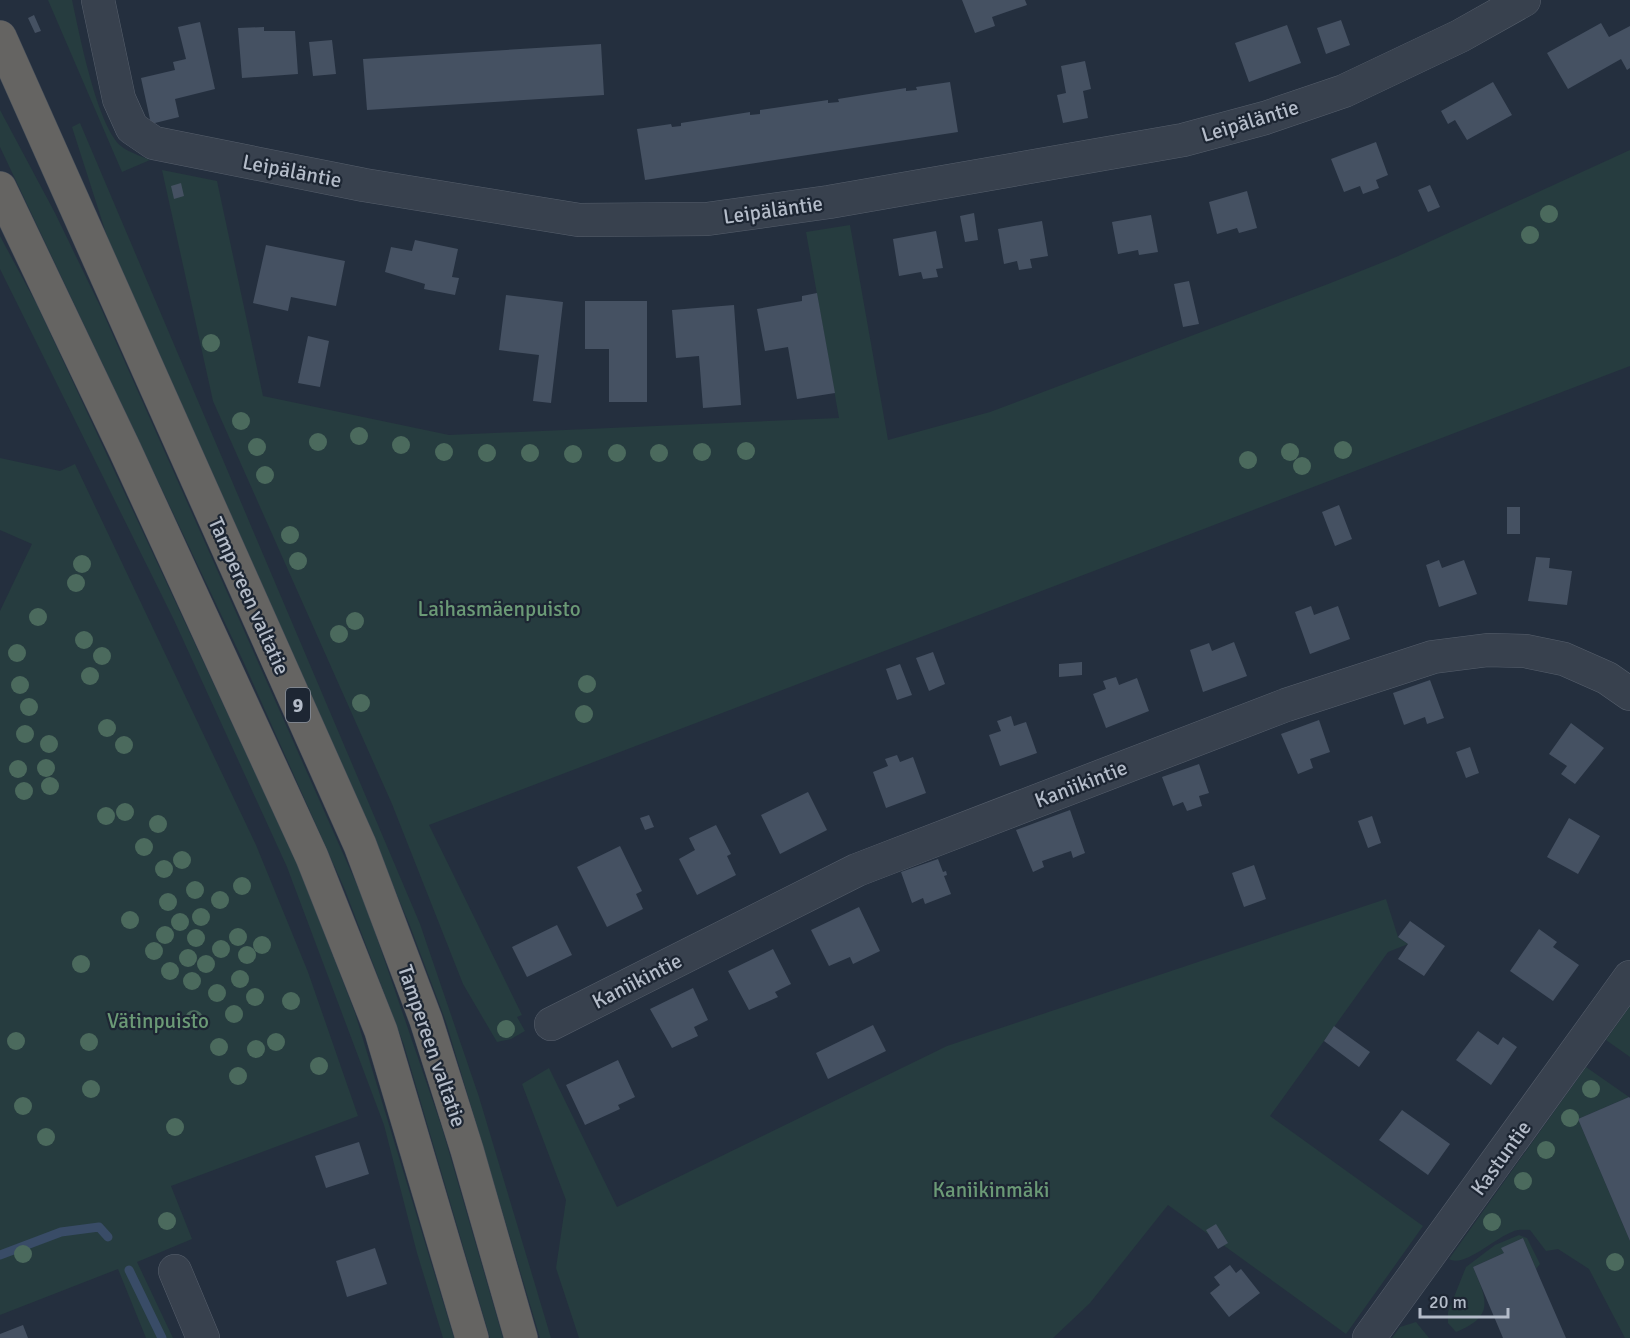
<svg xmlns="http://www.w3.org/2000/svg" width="1630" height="1338" viewBox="0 0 1630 1338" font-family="Signika,sans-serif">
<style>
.green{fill:#263c3f}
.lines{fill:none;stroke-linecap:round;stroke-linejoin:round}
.stream{stroke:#394c67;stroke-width:9}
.building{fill:#455162}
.minor-casing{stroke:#565f6c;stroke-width:34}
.trunk-casing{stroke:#434c59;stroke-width:34}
.minor{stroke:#38414e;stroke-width:33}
.trunk{stroke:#656462;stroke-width:33}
.tree{fill:#4b6a5d}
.labels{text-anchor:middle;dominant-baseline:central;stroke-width:4.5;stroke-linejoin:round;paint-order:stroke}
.shield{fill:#1d2633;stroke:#878f9c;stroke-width:1.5}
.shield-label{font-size:20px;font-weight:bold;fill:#b4bcc9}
.street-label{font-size:21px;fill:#b4bcc9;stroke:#1d2633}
.park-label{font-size:21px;fill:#6b9a76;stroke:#1d2633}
</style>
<rect width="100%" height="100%" fill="#242f3e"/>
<!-- green -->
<path class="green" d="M48 0H72C79 32 97 126 121 146 128 152 141 156 150 160L122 172Z
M0 110 55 213 100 306 365 903 442 1128 503 1338H490L404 1045 345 890 244 663 0 147Z
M80 123 420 924 479 1097 551 1338H540L446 1022 410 926 357 799 111 249 72 127Z
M1630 150V366L429 825 522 1015 517 1017 525 1031 511 1039 497 1042 463 984 392 804 213 401 162 170 217 181 263 396 449 435 839 418 806 232 850 225 888 440 990 412 1328 284 1396 257Z
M0 236 37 305 298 865 355 1013 454 1338H443L417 1253 384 1125 287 867 174 620 0 269Z
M0 458 60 471 75 464 256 845 308 972 358 1116 171 1186 192 1239 137 1262 173 1338H146L118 1269 0 1315V611L32 544 0 530Z
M1386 899 1398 937 1408 944 1388 952 1270 1116 1423 1226 1346 1334 1168 1205 1090 1303 1053 1338H579L556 1268 566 1200 522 1084 549 1068 617 1207 947 1046Z
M1630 1006V1057L1606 1040Z
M1586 1067 1629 1097 1578 1119 1630 1241V1338H1625L1589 1269 1558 1249 1546 1251 1530 1230C1524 1230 1517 1229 1512 1232 1495 1238 1464 1268 1449 1259Z
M1519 1235 1527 1238 1540 1264 1536 1269 1523 1238 1502 1248 1504 1253 1473 1267C1487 1300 1495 1316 1456 1332L1448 1323V1312L1466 1267 1495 1245Z
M1416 1322 1429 1338H1392L1400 1327Z"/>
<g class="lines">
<!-- stream -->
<path class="stream" d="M0 1255 61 1232 99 1227 108 1237
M129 1270 162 1338"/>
</g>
<!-- building -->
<path class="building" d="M962 0H1025L1027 5 992 17 995 26 975 33Z
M34 15 41 31 35 33 28 18Z
M1341 20 1350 45 1326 54 1317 28Z
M200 22 215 89 175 99 179 117 151 124 141 78 175 70 173 62 186 59 178 27Z
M1601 23 1609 37 1630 26V68L1627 70 1621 59 1568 89 1547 53Z
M1287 25 1301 63 1249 82 1235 43Z
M264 27V31H295L298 74 242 78 238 28Z
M332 40 336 74 313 76 309 42Z
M601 44 604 95 367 110 363 59Z
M1085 61 1091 89 1083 91 1088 118 1063 123 1057 95 1066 93 1061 66Z
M950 82 958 132 645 180 637 129 671 124 672 127 681 126V123L750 112V115L760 114V110L828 100V103L839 102 838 99 906 88V91L917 90 916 87Z
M1493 82 1512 115 1467 140 1455 120 1448 124 1441 111Z
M1376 142 1388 175 1376 180 1379 188 1363 194 1360 186 1344 192 1331 159Z
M181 183 184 196 174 199 171 186Z
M1430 185 1440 207 1428 212 1418 190Z
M1247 191 1257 228 1239 233 1237 228 1217 234 1209 202Z
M974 213 978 240 965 242 960 216Z
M1151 215 1158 252 1139 255 1138 250 1118 254 1112 222Z
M1042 221 1048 256 1030 259 1032 268 1019 270 1017 261 1004 264 998 229Z
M936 231 943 268 936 269 938 277 923 279 921 272 899 276 893 239Z
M415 240 458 249 452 277 459 278 455 295 424 289 425 284 385 272 391 247 412 251Z
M266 245 345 261 336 306 291 297 288 311 253 303Z
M1189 281 1199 324 1183 327 1174 284Z
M817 293 835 393 797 399 788 347 765 351 757 309 802 301V296Z
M506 295 563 302 551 403 533 401 539 355 499 350Z
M585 301H647V402H609V349H585Z
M734 305 741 405 703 408 699 356 676 358 672 310Z
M308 336 329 341 320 387 298 383Z
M1339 505 1352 539 1335 546 1322 512Z
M1507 507H1520V534H1507Z
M1536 557 1550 558 1549 568 1572 571 1567 605 1528 601Z
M1439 560 1442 568 1464 560 1477 594 1439 607 1426 565Z
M1311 606 1314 615 1338 606 1350 639 1310 654 1295 612Z
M1234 642 1247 676 1203 692 1190 650 1209 643 1212 651Z
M933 652 945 684 929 691 916 658Z
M1082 662V675L1059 677V664Z
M900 664 912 695 897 700 886 669Z
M1116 677 1119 685 1137 678 1149 711 1106 728 1093 694 1106 689 1103 681Z
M1430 680 1444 718 1427 724 1425 717 1404 725 1393 693Z
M1011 716 1014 726 1026 722 1037 753 1000 766 989 735 1001 731 997 721Z
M1319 720 1330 752 1310 759 1313 768 1298 774 1281 734Z
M1571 723 1604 748 1575 784 1561 774 1567 766 1549 754Z
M1470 747 1479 773 1466 778 1456 752Z
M897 755 900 762 913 757 926 793 886 808 873 772 888 766 885 759Z
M1199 764 1209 793 1199 796 1202 806 1187 811 1183 802 1173 806 1162 777Z
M808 792 827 830 780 854 761 815Z
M1070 810 1085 853 1073 858 1071 851 1042 861 1044 867 1033 872 1016 830Z
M649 815 654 827 645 830 640 818Z
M1372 816 1381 843 1368 848 1358 821Z
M1569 818 1600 836 1578 874 1547 857Z
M716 825 731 854 727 856 736 875 697 895 679 859 695 850 689 838Z
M620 846 642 891 636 894 643 909 607 927 577 867Z
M938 859 943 872 946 871 947 875 944 876 951 894 925 904 923 898 912 903 901 872Z
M1254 865 1266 899 1244 907 1232 873Z
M859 907 880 951 853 964 850 957 829 966 811 930Z
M1410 921 1445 946 1424 976 1398 959 1408 944 1398 937Z
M557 925 572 955 527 977 512 947Z
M1539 929 1557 942 1553 947 1579 965 1553 1001 1510 971Z
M773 949 791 984 775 992 778 997 749 1010 728 971Z
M693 988 708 1020 694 1027 698 1036 672 1048 650 1009Z
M873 1025 886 1051 828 1079 816 1053Z
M1334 1026 1370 1052 1359 1067 1324 1041Z
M1478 1031 1498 1045 1503 1037 1517 1047 1491 1085 1456 1060Z
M618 1060 635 1097 618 1105 620 1109 585 1125 566 1085Z
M1629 1097 1630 1098V1241L1578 1119Z
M1402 1110 1450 1144 1428 1175 1379 1140Z
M359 1142 369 1174 326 1188 315 1156Z
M1216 1224 1228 1243 1218 1249 1206 1230Z
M1523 1238 1539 1276 1566 1338H1503L1473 1267 1504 1253 1501 1248Z
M375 1248 387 1284 347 1297 336 1261Z
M1230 1265 1236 1273 1241 1269 1260 1293 1229 1317 1210 1293 1220 1285 1214 1277Z
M23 1325 28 1338H0V1334Z"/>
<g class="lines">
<!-- minor casing -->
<g class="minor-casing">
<path id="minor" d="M98 0 119 99 132 128 154 143 364 185 579 220 707 219 829 202 1183 140 1265 118 1344 91 1460 36 1524 0
M551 1024 857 870 1286 705 1433 657 1488 650 1525 651 1564 659 1607 678 1630 694
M175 1271 203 1338
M1369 1338 1630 977"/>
</g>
<!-- trunk casing -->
<g class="trunk-casing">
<path id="trunk" d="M0 37 360 845 426 1020 467 1150 521 1338
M0 188 125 450 312 857 381 1031 472 1338"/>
</g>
<!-- minor -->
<use href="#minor" class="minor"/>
<!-- trunk -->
<use href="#trunk" class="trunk"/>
</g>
<!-- trees -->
<g class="tree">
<circle cx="1549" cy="214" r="9"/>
<circle cx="1530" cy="235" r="9"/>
<circle cx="211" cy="343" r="9"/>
<circle cx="241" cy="421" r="9"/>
<circle cx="359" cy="436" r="9"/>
<circle cx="318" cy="442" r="9"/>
<circle cx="401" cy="445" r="9"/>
<circle cx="257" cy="447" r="9"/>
<circle cx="1343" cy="450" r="9"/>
<circle cx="746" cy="451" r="9"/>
<circle cx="444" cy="452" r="9"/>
<circle cx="702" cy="452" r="9"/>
<circle cx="1290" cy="452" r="9"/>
<circle cx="487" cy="453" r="9"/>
<circle cx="530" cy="453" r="9"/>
<circle cx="617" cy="453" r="9"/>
<circle cx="659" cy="453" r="9"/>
<circle cx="573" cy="454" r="9"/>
<circle cx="1248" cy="460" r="9"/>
<circle cx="1302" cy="466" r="9"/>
<circle cx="265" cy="475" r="9"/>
<circle cx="290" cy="535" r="9"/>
<circle cx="298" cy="561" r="9"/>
<circle cx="82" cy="564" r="9"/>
<circle cx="76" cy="583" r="9"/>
<circle cx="38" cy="617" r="9"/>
<circle cx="355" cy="621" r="9"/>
<circle cx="339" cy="634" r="9"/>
<circle cx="84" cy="640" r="9"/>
<circle cx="17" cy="653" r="9"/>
<circle cx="102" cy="656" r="9"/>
<circle cx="90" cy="676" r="9"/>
<circle cx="587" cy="684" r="9"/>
<circle cx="20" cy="685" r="9"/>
<circle cx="361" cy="703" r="9"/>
<circle cx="29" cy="707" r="9"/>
<circle cx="584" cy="714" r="9"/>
<circle cx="107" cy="728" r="9"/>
<circle cx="25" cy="734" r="9"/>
<circle cx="49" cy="744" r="9"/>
<circle cx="124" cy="745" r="9"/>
<circle cx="46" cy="768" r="9"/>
<circle cx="18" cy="769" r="9"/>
<circle cx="50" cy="786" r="9"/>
<circle cx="24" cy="791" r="9"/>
<circle cx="125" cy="812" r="9"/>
<circle cx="106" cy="816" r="9"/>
<circle cx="158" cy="824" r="9"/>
<circle cx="144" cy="847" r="9"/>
<circle cx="182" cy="860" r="9"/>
<circle cx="164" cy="869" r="9"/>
<circle cx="242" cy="886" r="9"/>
<circle cx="195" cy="890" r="9"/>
<circle cx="220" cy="900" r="9"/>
<circle cx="168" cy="902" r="9"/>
<circle cx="201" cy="917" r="9"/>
<circle cx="130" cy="920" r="9"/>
<circle cx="180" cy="922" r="9"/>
<circle cx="165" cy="935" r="9"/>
<circle cx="238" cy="937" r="9"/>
<circle cx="196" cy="938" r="9"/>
<circle cx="262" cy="945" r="9"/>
<circle cx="221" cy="949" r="9"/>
<circle cx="154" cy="951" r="9"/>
<circle cx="247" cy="955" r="9"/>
<circle cx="188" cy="958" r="9"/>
<circle cx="81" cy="964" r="9"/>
<circle cx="206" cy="964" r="9"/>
<circle cx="170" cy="971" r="9"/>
<circle cx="240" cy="979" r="9"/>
<circle cx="192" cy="981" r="9"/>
<circle cx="217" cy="993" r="9"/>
<circle cx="255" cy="997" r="9"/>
<circle cx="291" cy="1001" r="9"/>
<circle cx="234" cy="1014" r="9"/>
<circle cx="194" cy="1019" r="9"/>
<circle cx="506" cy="1029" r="9"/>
<circle cx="16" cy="1041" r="9"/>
<circle cx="89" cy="1042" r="9"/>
<circle cx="276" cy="1042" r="9"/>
<circle cx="219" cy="1047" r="9"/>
<circle cx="256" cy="1049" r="9"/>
<circle cx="319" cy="1066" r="9"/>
<circle cx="238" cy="1076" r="9"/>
<circle cx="91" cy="1089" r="9"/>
<circle cx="1591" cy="1089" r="9"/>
<circle cx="23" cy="1106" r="9"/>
<circle cx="1570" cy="1118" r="9"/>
<circle cx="175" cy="1127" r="9"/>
<circle cx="46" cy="1137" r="9"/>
<circle cx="1546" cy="1150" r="9"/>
<circle cx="1523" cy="1181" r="9"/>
<circle cx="167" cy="1221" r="9"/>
<circle cx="1492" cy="1222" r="9"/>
<circle cx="23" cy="1254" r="9"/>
<circle cx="1615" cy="1262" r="9"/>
</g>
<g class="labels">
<!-- shield labels -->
<rect class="shield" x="286" y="688" width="24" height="34" rx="4.5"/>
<g class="shield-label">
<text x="298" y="705">9</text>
</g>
<!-- street labels -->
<g class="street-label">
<text transform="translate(1250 121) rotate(-17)">Leipäläntie</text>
<text transform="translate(292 171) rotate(11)">Leipäläntie</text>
<text transform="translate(773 210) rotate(-8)">Leipäläntie</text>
<text transform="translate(249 596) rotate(66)">Tampereen valtatie</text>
<text transform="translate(1081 784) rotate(-21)">Kaniikintie</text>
<text transform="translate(637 981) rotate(-27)">Kaniikintie</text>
<text transform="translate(432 1046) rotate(71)">Tampereen valtatie</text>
<text transform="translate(1501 1158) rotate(-54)">Kastuntie</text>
</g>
<!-- park labels -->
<g class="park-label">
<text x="499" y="609">Laihasmäenpuisto</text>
<text x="158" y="1021">Vätinpuisto</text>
<text x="991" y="1190">Kaniikinmäki</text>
</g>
</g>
<!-- scale -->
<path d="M1420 1308v9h88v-9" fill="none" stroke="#b4bcc9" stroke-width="3"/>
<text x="1429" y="1308" font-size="18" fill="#b4bcc9" stroke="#1d2633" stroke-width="4.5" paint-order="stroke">20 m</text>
</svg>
